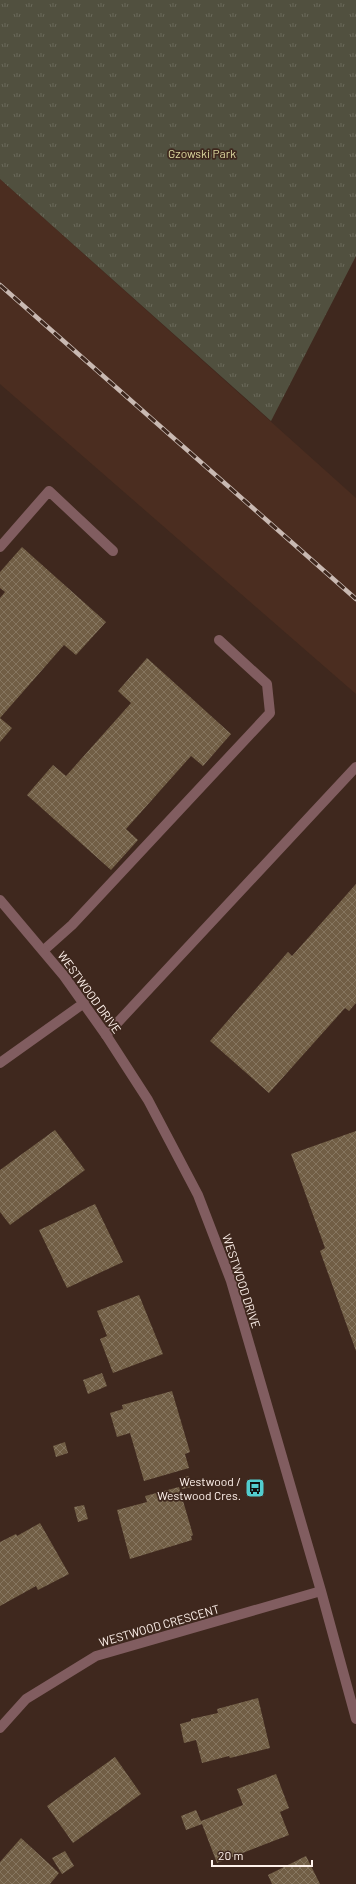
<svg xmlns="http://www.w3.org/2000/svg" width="356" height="1884" viewBox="0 0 356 1884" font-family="Barlow,sans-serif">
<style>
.built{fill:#4b2d20}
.park{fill:url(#park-tufts)}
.building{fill:url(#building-cross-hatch)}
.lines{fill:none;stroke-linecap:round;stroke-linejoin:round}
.service{stroke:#815d60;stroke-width:10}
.minor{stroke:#815d60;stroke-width:10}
.rail-casing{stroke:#c9b9b2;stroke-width:4.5}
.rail{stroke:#3f281e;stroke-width:3;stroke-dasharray:9;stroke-linecap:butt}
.labels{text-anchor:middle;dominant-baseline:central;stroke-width:3.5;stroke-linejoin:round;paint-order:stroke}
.park-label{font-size:12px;fill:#dbd79e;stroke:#3f281e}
.street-label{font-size:12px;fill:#fff2ec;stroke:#3f281e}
.poi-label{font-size:12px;fill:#fff2ec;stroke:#3f281e;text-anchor:end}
</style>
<defs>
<pattern id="park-tufts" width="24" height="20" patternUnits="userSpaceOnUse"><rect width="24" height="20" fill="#51503f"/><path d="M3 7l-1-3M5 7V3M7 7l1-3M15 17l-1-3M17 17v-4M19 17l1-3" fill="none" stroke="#6b6a5b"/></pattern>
<pattern id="building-cross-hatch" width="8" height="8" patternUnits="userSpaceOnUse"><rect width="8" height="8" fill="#715e45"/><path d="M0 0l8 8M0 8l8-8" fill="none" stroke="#867660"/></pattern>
</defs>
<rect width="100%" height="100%" fill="#3f281e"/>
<!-- built -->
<path class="built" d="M0 179 356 498V694L0 384Z"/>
<!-- park -->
<path class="park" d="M0 0H356V256L271 421 0 179Z"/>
<!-- building -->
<path class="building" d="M22 547 106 622 76 655 64 645 0 718V598L5 592 0 588V572Z
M147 658 231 734 203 766 191 756 126 829 138 840 111 870 27 795 53 765 66 776 131 703 118 691Z
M0 718 12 728 0 742Z
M356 884V1003L349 1011 345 1008 269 1093 210 1041 288 952 292 956Z
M55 1130 85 1170 10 1225 0 1212V1170Z
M356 1131V1351L320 1251 325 1248 291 1154Z
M95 1204 123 1262 67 1288 39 1230Z
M139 1295 163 1354 113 1373 100 1339 107 1336 97 1311Z
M102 1373 107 1386 88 1394 83 1380Z
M172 1391 190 1452 185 1454 189 1468 144 1481 130 1433 117 1437 110 1413 123 1409 122 1405Z
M65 1442 68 1453 56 1457 53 1446Z
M189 1476 192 1487 182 1489 179 1478Z
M179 1487 193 1535 191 1536 192 1540 130 1559 117 1510 147 1502 145 1496Z
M84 1505 88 1519 78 1522 74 1507Z
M40 1523 69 1574 38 1590 36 1586 0 1606V1542L16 1534 17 1536Z
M258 1698 270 1748 230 1758 229 1756 202 1763 196 1740 184 1743 180 1724 191 1721V1719L218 1713 217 1709Z
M115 1757 141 1794 73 1843 47 1806Z
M276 1774 289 1808 280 1812 289 1835 217 1863 202 1824 186 1830 181 1816 196 1810 201 1821 243 1805 237 1789Z
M21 1838 59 1873 50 1884H0V1862Z
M65 1851 74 1866 62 1874 52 1858Z
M306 1856 320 1884H272L268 1875Z"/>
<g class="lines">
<!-- service -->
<path class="service" d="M0 547 49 491 113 551
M44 950 72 925 270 713 267 684 219 640
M106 1035 356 767"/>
<!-- minor -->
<path class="minor" d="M0 900 64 976 106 1035 148 1100 198 1195 231 1281 321 1591 356 1719
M0 1063 84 1003
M0 1728 26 1699 96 1656 321 1591"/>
<!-- rail casing -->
<g class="rail-casing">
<path id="rail" d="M0 285 356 599"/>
</g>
<!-- rail -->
<use href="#rail" class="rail"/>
</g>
<!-- icons -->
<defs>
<g id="bus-square" transform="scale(1)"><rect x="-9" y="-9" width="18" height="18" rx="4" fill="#52cdcf" stroke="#3f281e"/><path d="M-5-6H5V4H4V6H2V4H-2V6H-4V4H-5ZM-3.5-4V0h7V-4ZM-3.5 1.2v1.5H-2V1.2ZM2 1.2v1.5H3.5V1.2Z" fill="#111"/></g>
</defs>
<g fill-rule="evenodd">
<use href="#bus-square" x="255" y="1488"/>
</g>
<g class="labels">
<!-- park labels -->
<g class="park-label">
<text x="202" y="153">Gzowski Park</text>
</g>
<!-- street labels -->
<g class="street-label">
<text transform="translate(90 992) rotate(54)">WESTWOOD DRIVE</text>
<text transform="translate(242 1281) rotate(72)">WESTWOOD DRIVE</text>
<text transform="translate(159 1625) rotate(-16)">WESTWOOD CRESCENT</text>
</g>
<!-- poi labels -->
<g class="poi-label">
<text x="241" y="1481">Westwood /<tspan x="241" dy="14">Westwood Cres.</tspan></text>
</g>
</g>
<!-- scale -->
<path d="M212 1860v6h100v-6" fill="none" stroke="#fff2ec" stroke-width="2"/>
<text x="218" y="1860" font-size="12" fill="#fff2ec" stroke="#3f281e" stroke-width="3" paint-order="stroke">20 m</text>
</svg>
